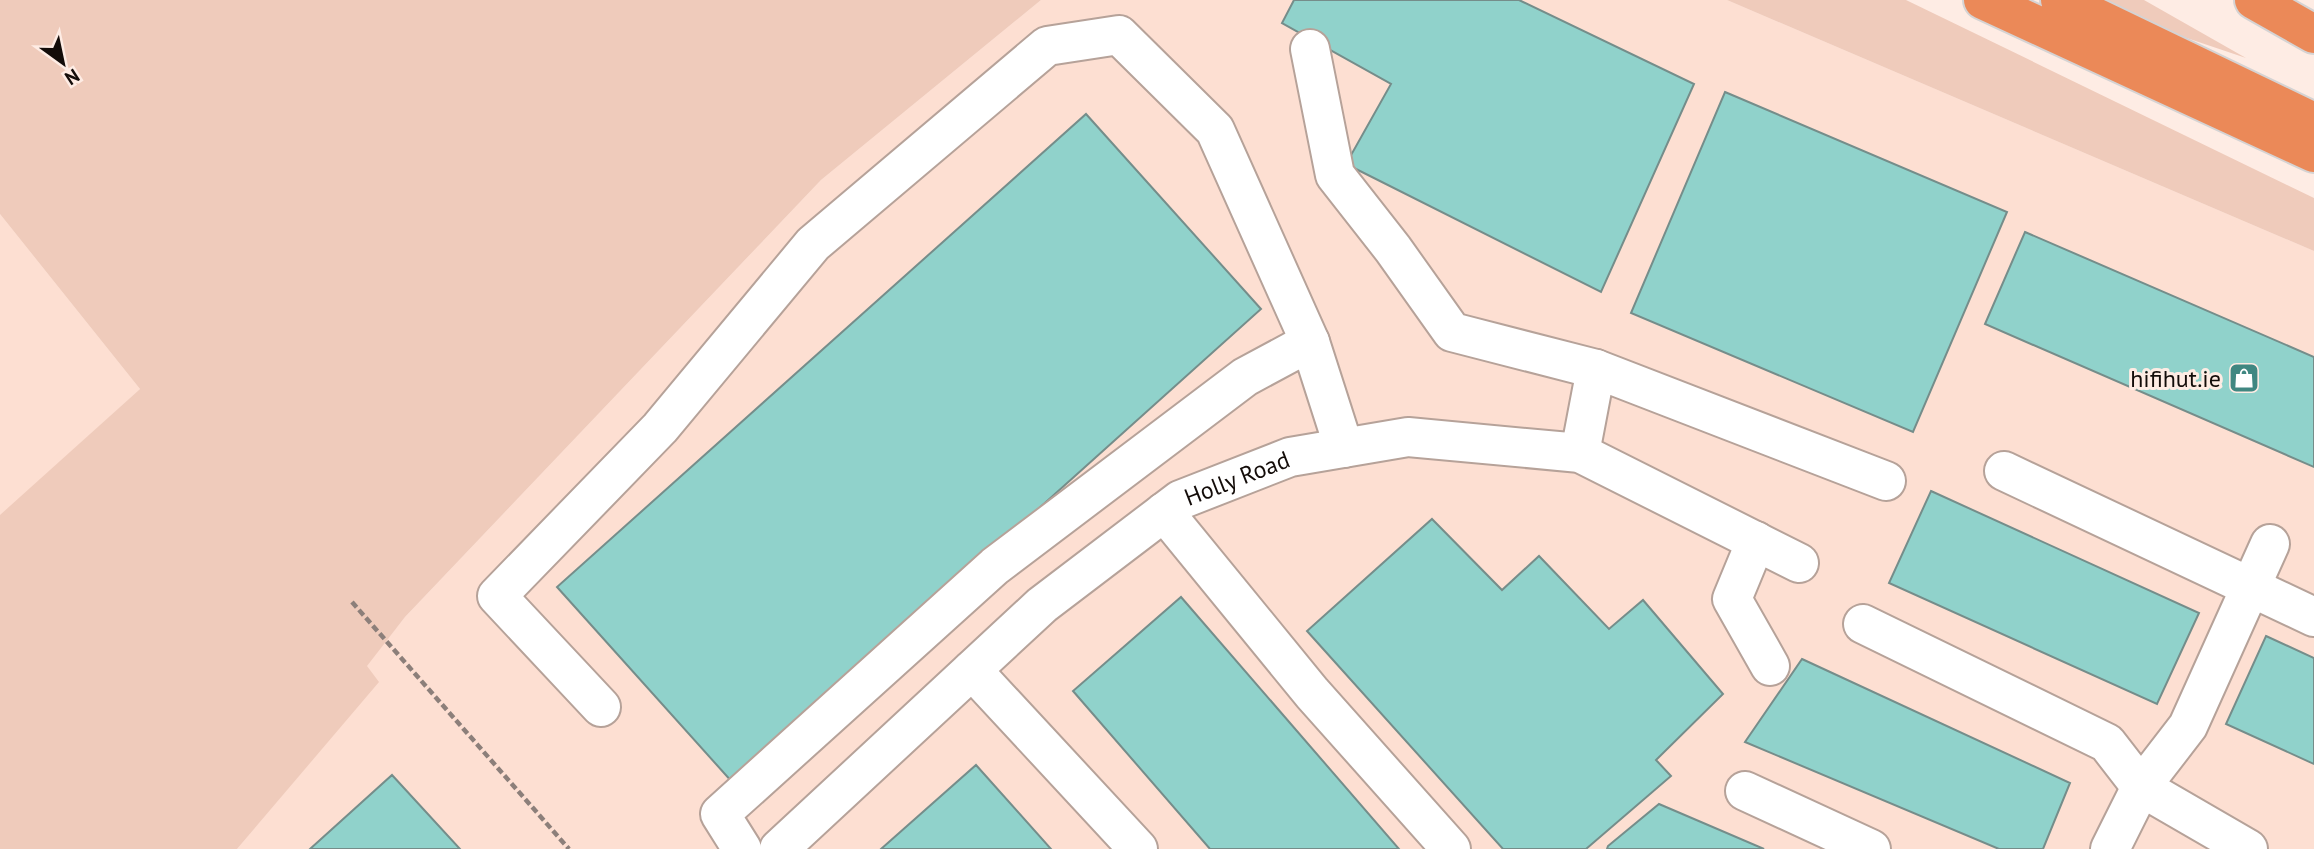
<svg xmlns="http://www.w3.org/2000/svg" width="2314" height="849" viewBox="0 0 2314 849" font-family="'PT Sans',sans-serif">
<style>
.built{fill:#fddfd2}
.green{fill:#efcbbb}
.building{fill:#90d2cb;stroke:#758d8a;stroke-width:2}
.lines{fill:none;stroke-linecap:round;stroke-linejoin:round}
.minor-casing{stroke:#b6a299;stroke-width:42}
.highway-casing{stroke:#d5d3d3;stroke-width:42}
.path{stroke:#8c7f7a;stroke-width:4.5;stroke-dasharray:7 3.5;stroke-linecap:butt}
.minor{stroke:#fff;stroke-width:38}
.highway{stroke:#eb8958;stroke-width:38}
.labels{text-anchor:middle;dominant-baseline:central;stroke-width:6;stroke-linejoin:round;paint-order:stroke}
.poi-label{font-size:24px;fill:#130c09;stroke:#feece4;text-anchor:end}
.street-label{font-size:24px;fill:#130c09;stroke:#feece4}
</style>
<rect width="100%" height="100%" fill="#feece4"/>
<!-- built -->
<path class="built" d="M1041 0H1727L2314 251V849H237L378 682 366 666 405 617 821 180Z
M0 214 140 389 0 516Z"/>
<!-- green -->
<path class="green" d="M0 0H1041L821 180 405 617 367 666 379 682 237 849H0V515L140 389 0 214Z
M1727 0H1906L2314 198V251Z
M2099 0H2144L2246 58 2157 28Z"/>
<!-- building -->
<path class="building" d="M1294 0H1519L1694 84 1601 292 1346 164 1391 84 1282 23Z
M1725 92 2007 212 1913 432 1631 313Z
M1086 114 1261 309 733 783 557 587Z
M2025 232 2314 357V467L1985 324Z
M1931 491 2199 613 2157 704 1889 583Z
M1432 519 1502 590 1539 556 1609 629 1643 600 1723 694 1656 760 1671 776 1586 849H1503L1307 631Z
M1181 597 1399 849H1210L1073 691Z
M2266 636 2314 658V764L2226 724Z
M1802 659 2070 783 2043 849H1999L1745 742Z
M976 765 1051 849H881Z
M392 775 460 849H310Z
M1659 804 1764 849H1607L1608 846Z"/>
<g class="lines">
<!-- minor casing -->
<g class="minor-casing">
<g id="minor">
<path d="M1310 49 1335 175 1393 249 1452 332 1596 369"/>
<path d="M1580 453 1596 369 1886 481"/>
<path d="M2004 471 2314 617"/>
<path d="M1164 512 1312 693 1451 849"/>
<path d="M1756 541 1732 599 1770 666"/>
<path d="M1863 624 2107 743 2141 787 2248 849"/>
<path d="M972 670 1138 849"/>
<path d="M601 707 497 596 660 428 813 244 1047 46 1119 35 1215 130 1310 342"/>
<path d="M1745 791 1871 849"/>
<path d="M742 849 720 814 995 566 1245 377 1310 342 1344 448"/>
<path id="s1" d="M779 849 1042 605 1180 500 1290 457 1408 437 1580 453 1799 563"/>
<path d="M2110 849 2141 787 2188 726 2270 544"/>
</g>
</g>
<!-- highway casing -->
<g class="highway-casing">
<path id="highway" d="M1983 0 2314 153
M2060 0 2314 122
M2254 0 2314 34"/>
</g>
<!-- path -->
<path class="path" d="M352 602 569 849"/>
<!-- minor -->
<use href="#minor" class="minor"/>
<!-- highway -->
<use href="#highway" class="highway"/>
</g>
<!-- icons -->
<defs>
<g id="shop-square" transform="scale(1.575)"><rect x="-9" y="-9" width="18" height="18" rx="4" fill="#408781" stroke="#feece4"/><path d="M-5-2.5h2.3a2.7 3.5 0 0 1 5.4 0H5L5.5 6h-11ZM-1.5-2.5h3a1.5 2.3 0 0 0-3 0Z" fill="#fff"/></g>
</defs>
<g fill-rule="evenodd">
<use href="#shop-square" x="2244" y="378"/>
</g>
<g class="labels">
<!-- poi labels -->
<g class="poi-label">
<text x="2221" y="378">hifihut.ie</text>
</g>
<!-- street labels -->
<g class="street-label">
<text stroke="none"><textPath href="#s1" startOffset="593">Holly Road</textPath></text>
</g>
</g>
<!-- north arrow -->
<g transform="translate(63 63) rotate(147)" stroke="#feece4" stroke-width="5" paint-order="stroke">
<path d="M0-5L12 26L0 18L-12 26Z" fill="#130c09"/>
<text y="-10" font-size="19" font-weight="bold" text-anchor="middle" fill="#130c09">N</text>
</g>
</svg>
